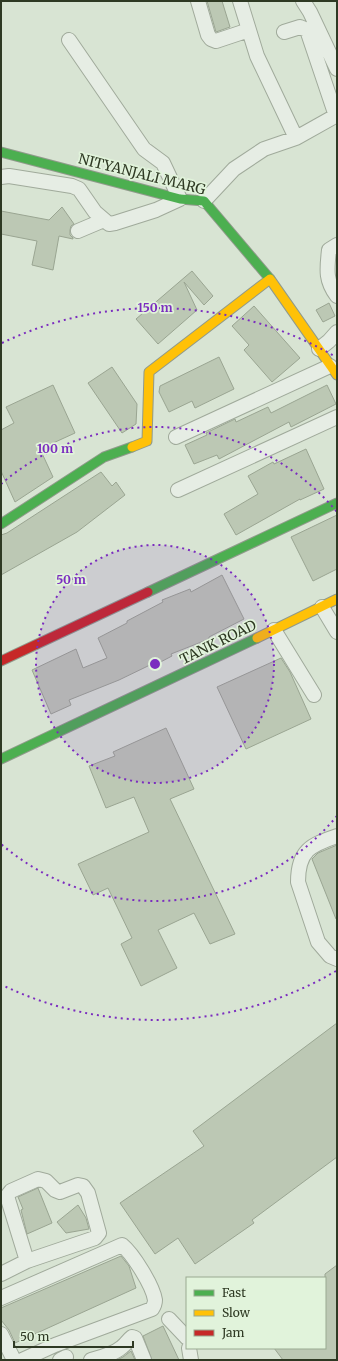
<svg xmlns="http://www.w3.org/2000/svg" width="338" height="1361" viewBox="0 0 338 1361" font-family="Merriweather,serif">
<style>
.building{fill:#bcc8b4;stroke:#9aa592}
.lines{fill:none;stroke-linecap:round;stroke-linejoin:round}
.street-casing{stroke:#a0aa9b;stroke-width:16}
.fast-casing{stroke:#909a8b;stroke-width:11}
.slow-casing{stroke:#909a8b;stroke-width:11}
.jam-casing{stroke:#909a8b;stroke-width:11}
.street{stroke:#e6ede4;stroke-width:14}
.fast{stroke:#4caf50;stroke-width:9}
.slow{stroke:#ffc107;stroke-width:9}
.jam{stroke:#c62828;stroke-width:9}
.ring{fill:none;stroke:#7b2cbf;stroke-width:2;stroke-dasharray:2 4}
.labels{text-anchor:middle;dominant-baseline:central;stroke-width:3.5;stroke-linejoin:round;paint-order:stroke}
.street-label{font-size:14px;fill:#2e3923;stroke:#e1f3db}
.centre{fill:#7b2cbf;stroke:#e1f3db;stroke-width:2}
.ring-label{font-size:12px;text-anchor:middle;font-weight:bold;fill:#7b2cbf;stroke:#e1f3db;stroke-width:3.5;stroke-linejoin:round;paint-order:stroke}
</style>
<rect width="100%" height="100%" fill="#d8e4d3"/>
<!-- building -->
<path class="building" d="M207 1H222L230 27 216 32Z
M62 207 74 224 71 226 70 230V235L73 238V239L59 236 53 270 32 265 37 241 1 234V211L49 220Z
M192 271 213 296 204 305 184 282 197 310 158 344 136 319Z
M329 303 335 316 323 322 316 310Z
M254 306 300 358 272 382 244 350 249 345 232 326Z
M219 357 234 389 195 408 192 401 169 412 159 392 160 386Z
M112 367 137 404 136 424 122 433 88 383Z
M53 385 75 433 40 449 53 477 15 502 1 471V430L14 423 6 407Z
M327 385 336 404 291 427 289 422 219 459 217 455 194 464 185 445 207 435 206 433 235 419 236 422 268 407 271 413Z
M306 449 324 489 300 500V499L236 535 224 514 258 494 248 476 273 462 274 464Z
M101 472 112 486 116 482 125 495 77 532 1 575V535L7 533Z
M337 515V569L313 581 291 537Z
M222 575 244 619 209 637V639L171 654 172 656 151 667 150 665 119 680 69 700 71 705 51 714 32 670 76 649 83 668 107 658 98 638 127 623V621L163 602 162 600 190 589 191 592Z
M281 658 290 672 311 719 246 749 217 687Z
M166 728 194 789 170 799 235 934 210 944 194 913 158 930 177 968 141 986 121 944 132 938 108 888 93 895 78 864 149 832 134 797 106 808 89 766 115 756 113 752Z
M337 845V919H336L312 859 318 853Z
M337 1023V1157L252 1220 254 1223 195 1264 178 1238 155 1254 120 1203 204 1146 193 1131Z
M38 1188 52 1223 27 1234 21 1210 23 1209 18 1197Z
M78 1205 86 1218 89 1229 66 1233 57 1222Z
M121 1256 129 1266 136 1288 15 1343 9 1330 1 1320V1308Z
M337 1265V1360H283L274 1348H325V1274Z
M163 1326 179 1360H152L143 1336Z
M131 1351 135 1360H117L123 1357Z"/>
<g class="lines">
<!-- street casing -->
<g class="street-casing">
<path id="street" d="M198 1 208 35 211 39 216 41 249 30
M240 1 257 56 296 138
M303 1 310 12 337 69
M284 32 300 27 307 30 336 116
M1 177 9 176 72 186 79 189 95 212 109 224 115 223 156 210 180 199 163 163 144 149 69 40
M204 201 234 169 264 149 296 138 337 115
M78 231 104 220
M337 245 329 250C327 269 325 280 337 296
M319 349 329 341 337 332
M176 437 330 366
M178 490 337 417
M322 607 337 632
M274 630 314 695
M337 836C311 845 298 850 298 882L318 942 330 956 337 959
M38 1179 46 1181 55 1190 60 1192 78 1185 83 1186 88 1193 99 1233 95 1238 27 1261 7 1196 11 1191Z
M1 1274 27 1261
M1 1298 122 1245C133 1254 153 1286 155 1300 155 1303 154 1306 152 1309L55 1345 22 1360
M169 1319 187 1338
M1 1334 14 1360
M189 1348 191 1360
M60 1360 66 1357
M91 1360C102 1357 114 1354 122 1347 126 1344 128 1340 132 1337L135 1338 144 1360"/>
</g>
<!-- fast casing -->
<g class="fast-casing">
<path id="fast" d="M1 152 180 199 204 201 270 279
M1 524 104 457 132 447
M148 592 337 503
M1 759 257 638"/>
</g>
<!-- slow casing -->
<g class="slow-casing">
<path id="slow" d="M270 279 337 375
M132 447 147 441 149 372 270 279
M257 638 337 599"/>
</g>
<!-- jam casing -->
<g class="jam-casing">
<path id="jam" d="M1 661 148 592"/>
</g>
<!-- street -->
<use href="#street" class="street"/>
<!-- fast -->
<use href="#fast" class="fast"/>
<!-- slow -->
<use href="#slow" class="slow"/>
<!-- jam -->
<use href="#jam" class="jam"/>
</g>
<!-- distance rings -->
<circle cx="155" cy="664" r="119" fill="#7b2cbf" fill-opacity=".12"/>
<g class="ring">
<circle cx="155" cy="664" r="119"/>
<path d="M337 816A237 237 0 0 1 1 844M1 484A237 237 0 0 1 337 512"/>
<path d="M336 971A356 356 0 0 1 2 985M2 343A356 356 0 0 1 336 357"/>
</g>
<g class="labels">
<!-- street labels -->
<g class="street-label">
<text transform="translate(142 174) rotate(14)">NITYANJALI MARG</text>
<text transform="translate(218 642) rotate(-26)">TANK ROAD</text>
</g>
</g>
<circle cx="155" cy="664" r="6" class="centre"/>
<g class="ring-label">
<text x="155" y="312">150 m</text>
<text x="55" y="453">100 m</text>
<text x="71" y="584">50 m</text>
</g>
<!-- border -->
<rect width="338" height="1361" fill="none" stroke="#2e3923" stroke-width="4"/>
<!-- legend -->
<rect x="186" y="1277" width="140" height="72" fill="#e1f3db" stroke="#99a991"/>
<rect x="194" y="1290" width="20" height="6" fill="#4caf50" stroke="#99a991"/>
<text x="222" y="1297" font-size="12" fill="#2e3923">Fast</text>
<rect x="194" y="1310" width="20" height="6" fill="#ffc107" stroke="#99a991"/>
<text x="222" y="1317" font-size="12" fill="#2e3923">Slow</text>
<rect x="194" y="1330" width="20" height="6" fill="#c62828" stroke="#99a991"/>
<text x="222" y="1337" font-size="12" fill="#2e3923">Jam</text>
<!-- scale -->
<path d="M14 1341v6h119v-6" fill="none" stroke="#2e3923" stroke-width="2"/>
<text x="20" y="1341" font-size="12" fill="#2e3923" stroke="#e1f3db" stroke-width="3" paint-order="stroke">50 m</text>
</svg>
